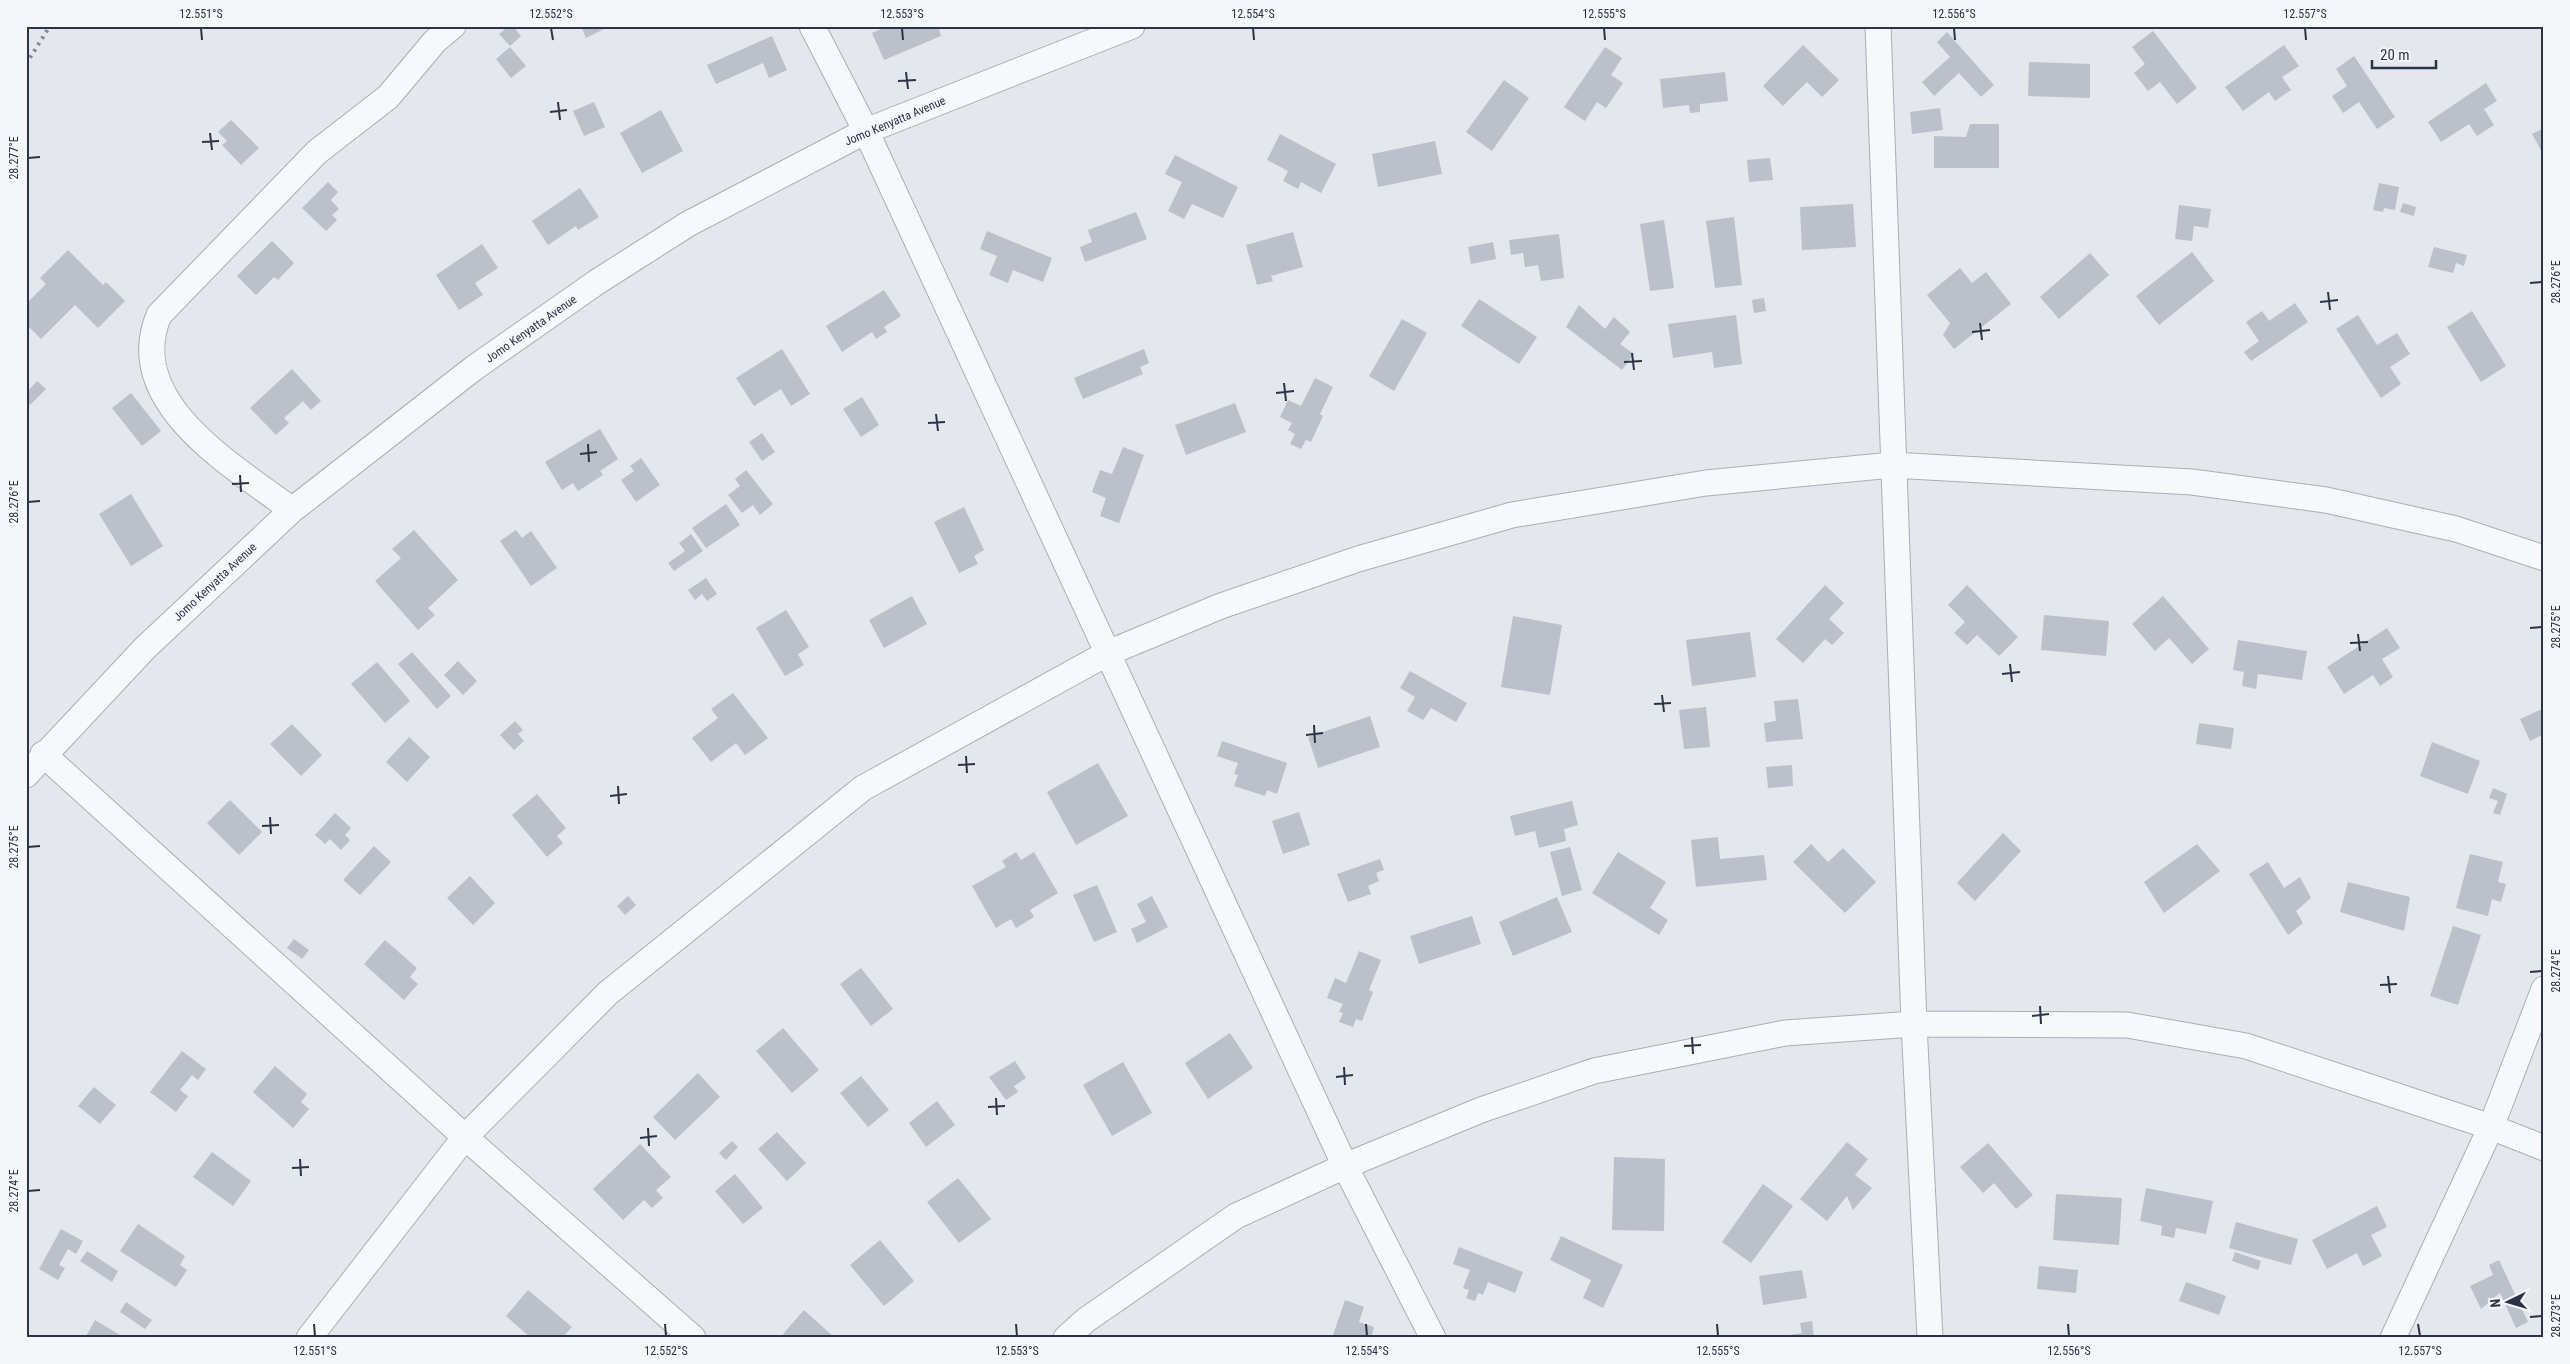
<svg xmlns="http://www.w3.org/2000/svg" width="2570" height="1364" viewBox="0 0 2570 1364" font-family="'Roboto Condensed',sans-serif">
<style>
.building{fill:#bbc0ca}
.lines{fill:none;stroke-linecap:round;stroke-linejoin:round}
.minor-casing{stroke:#a9aeb7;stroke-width:27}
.minor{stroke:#f7f8fa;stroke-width:25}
.rail{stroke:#7d8696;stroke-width:4;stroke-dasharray:2.5 5;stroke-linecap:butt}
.ticks{fill:none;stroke:#2b3445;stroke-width:2}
.labels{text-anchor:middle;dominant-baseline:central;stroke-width:4;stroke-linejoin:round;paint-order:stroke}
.street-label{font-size:12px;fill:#2b3445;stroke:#f4f6f9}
.neatline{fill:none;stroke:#2b3445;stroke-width:2}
.ticks-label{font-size:12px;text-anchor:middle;fill:#2b3445}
</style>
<rect width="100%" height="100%" fill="#e4e7ec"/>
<!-- building -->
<path class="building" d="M509 26H513L521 36 510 46 499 34Z
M581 26H610L586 38Z
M888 26H938L941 36 884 60 872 33Z
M2153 31 2197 88 2177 104 2160 82 2148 91 2134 73 2145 64 2132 47Z
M1947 32 1994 85 1981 97 1959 73 1934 96 1922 82 1950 57 1937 42Z
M772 36 787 70 769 78 763 63 716 84 707 65Z
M1803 45 1839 80 1822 97 1807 82 1783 106 1763 86Z
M2284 45 2299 66 2282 77 2291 90 2275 101 2269 92 2243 111 2225 87Z
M510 47 526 66 511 78 496 59Z
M1605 47 1622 58 1611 75 1623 83 1606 108 1597 102 1585 121 1564 107Z
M2354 56 2395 117 2377 129 2359 102 2343 113 2332 96 2347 86 2336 69Z
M2029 62 2090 64V98L2028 96Z
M1725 72 1728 101 1700 104V112L1690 113 1689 105 1663 108 1660 79Z
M1504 80 1529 98 1492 151 1466 132Z
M2486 83 2497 101 2484 109 2494 125 2477 136 2469 124 2441 142 2428 122Z
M594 102 605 127 584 136 573 111Z
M1940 108 1943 130 1912 134 1910 112Z
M661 110 683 151 642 173 620 133Z
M231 120 259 148 241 165 222 145 227 141 218 132Z
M1970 124H1999V168H1934V136L1966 137Z
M2544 128V151L2542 152 2532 134Z
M1280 134 1336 164 1321 193 1301 182 1298 189 1283 181 1288 171 1267 160Z
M1435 141 1442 174 1378 187 1372 154Z
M1175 155 1238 187 1223 218 1192 204 1184 219 1168 211 1182 182 1165 174Z
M1770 158 1773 180 1749 182 1747 160Z
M328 182 338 192 331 200 339 209 332 215 337 220 326 231 302 208Z
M2379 183 2399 187 2395 210 2384 208 2383 212 2373 210Z
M580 188 599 217 578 230 576 226 548 245 532 221Z
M2403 203 2416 207 2414 216 2400 212Z
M1853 204 1856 247 1802 250 1800 207Z
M2179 205 2211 209 2208 228 2194 226 2192 241 2175 239Z
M1136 212 1147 239 1085 262 1080 247 1092 242 1088 230Z
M1734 217 1742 285 1715 288 1706 221Z
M1664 220 1674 288 1650 291 1640 224Z
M987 231 1052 258 1043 282 1013 270 1008 283 989 275 997 256 980 249Z
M1293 232 1303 267 1271 276 1273 281 1257 285 1246 245Z
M1559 234 1564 278 1541 281 1538 265 1525 267 1523 253 1511 255 1509 240Z
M272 241 294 263 278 280 274 277 256 295 237 276Z
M1493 242 1496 259 1471 264 1468 247Z
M482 244 498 268 475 283 483 295 459 310 436 275Z
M2434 247 2467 255 2464 266 2456 263 2453 273 2428 267Z
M68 250 103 285 106 282 125 301 98 328 75 305 41 339 26 324V304L46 284 40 278Z
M2192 252 2214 281 2159 325 2136 296Z
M2090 253 2109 275 2059 319 2040 297Z
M1960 268 1972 283 1986 272 2011 304 1954 349 1943 335 1950 323 1927 295Z
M884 290 901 316 884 327 887 332 876 339 872 332 842 352 826 326Z
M1764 298 1766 311 1754 313 1752 300Z
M1479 299 1537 337 1519 364 1461 326Z
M2295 303 2308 322 2251 361 2244 352 2259 341 2246 322 2262 311 2269 321Z
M1579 305 1605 329 1614 317 1630 332 1620 344 1634 354 1622 370 1566 327Z
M2472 311 2506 366 2481 382 2447 327Z
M1736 315 1742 364 1714 368 1712 352 1673 358 1668 324Z
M2358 315 2377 345 2397 333 2410 354 2390 367 2401 384 2381 398 2336 329Z
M1402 319 1427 333 1394 391 1369 376Z
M782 349 810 394 791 406 781 389 754 406 736 378Z
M1144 349 1149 363 1140 367 1143 374 1083 399 1074 378Z
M292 369 321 401 311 410 303 401 284 418 289 423 276 435 250 408Z
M1315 378 1333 387 1320 414 1323 416 1311 442 1306 440 1301 449 1290 444 1295 434 1288 430 1292 423 1280 417 1288 400 1301 406Z
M37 381 46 389 30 405 26 401V393Z
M131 393 161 431 142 446 112 408Z
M862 397 879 425 861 437 843 409Z
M1235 403 1246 432 1186 455 1175 425Z
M600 429 618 459 600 471 603 475 578 491 573 483 562 490 545 462Z
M762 433 775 452 762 461 749 442Z
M1123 447 1144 455 1119 523 1100 516 1106 498 1092 492 1100 470 1112 474Z
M641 458 660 485 636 502 621 480 634 471 630 466Z
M746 470 773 504 760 515 753 505 742 513 728 495 740 486 735 479Z
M131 494 163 546 131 566 99 514Z
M726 504 740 525 706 548 692 528Z
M964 507 984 550 974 556 978 564 959 573 934 522Z
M414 530 458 580 428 608 435 615 418 630 375 581 401 558 392 549Z
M516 530 522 538 531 531 557 568 531 586 500 541Z
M691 534 703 551 674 571 668 563 685 551 679 543Z
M706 578 717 594 707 601 702 594 695 600 688 590Z
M1825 585 1844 603 1829 619 1844 633 1832 645 1825 639 1803 663 1776 639Z
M1967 585 2018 637 1999 656 1977 635 1967 645 1954 633 1965 622 1948 605Z
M912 596 927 624 884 648 869 620Z
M2163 596 2209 649 2192 664 2169 638 2155 651 2132 624Z
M786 610 809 647 798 654 804 665 785 676 756 628Z
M2044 615 2109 621 2106 656 2041 650Z
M1513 616 1562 625 1550 695 1501 687Z
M2387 628 2400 648 2382 659 2393 677 2380 686 2373 675 2344 694 2327 667Z
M1750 632 1756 677 1692 686 1686 640Z
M2238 640 2307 651 2302 680 2258 674 2256 689 2242 686 2244 672 2233 670Z
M412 652 451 696 437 709 398 664Z
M458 661 477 681 463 695 444 675Z
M377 662 410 701 385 723 351 684Z
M1410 671 1467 703 1456 722 1431 708 1423 720 1407 711 1415 697 1400 688Z
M733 693 768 738 745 755 736 743 711 762 692 738 718 718 711 709Z
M1798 699 1803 739 1766 742 1764 723 1776 721 1774 701Z
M1706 707 1710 747 1684 749 1679 710Z
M2544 708V734L2530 741 2520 719Z
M1370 716 1380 747 1318 768 1308 737Z
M515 721 523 730 518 734 524 741 514 750 500 735Z
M2199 723 2234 728 2231 749 2196 744Z
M292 724 322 755 301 776 270 744Z
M409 737 430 757 407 782 386 762Z
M1222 741 1287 763 1277 794 1267 790 1265 796 1234 786 1238 775 1234 774 1238 763 1217 756Z
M2432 742 2480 761 2468 794 2420 776Z
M1098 763 1128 816 1076 845 1047 792Z
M1792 765 1793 786 1768 788 1766 767Z
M2493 788 2507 794 2500 815 2493 813 2498 801 2489 798Z
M537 794 566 828 557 836 563 843 547 857 512 815Z
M230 800 262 832 239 855 207 823Z
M1572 801 1578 825 1564 829 1566 841 1539 848 1535 831 1515 836 1510 816Z
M1299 812 1310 845 1283 854 1272 821Z
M335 813 351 828 345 835 350 840 341 850 330 839 325 844 315 835Z
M2003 833 2021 851 1975 901 1957 883Z
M1718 837 1720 859 1764 855 1767 880 1696 887 1691 840Z
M1811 844 1828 862 1843 848 1876 882 1845 913 1793 862Z
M2197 844 2220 871 2164 913 2144 882Z
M374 846 391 862 360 895 343 880Z
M1570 847 1582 890 1562 896 1550 852Z
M1016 852 1021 860 1034 852 1058 893 1030 910 1034 917 1016 928 1011 919 996 928 972 886 1006 867 1002 861Z
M1618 852 1666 882 1650 908 1668 920 1659 935 1592 893Z
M2470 854 2503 862 2498 882 2506 884 2501 902 2492 899 2488 916 2456 908Z
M1380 859 1384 870 1376 873 1379 881 1368 886 1371 894 1348 902 1337 874Z
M2268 862 2284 888 2300 877 2311 898 2296 911 2303 923 2288 935 2249 874Z
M470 876 495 903 473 925 447 898Z
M2348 882 2410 897 2404 931 2340 912Z
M1097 885 1117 932 1094 942 1073 895Z
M628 896 636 905 625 915 617 906Z
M1152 896 1168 927 1137 943 1131 929 1146 922 1137 904Z
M1557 897 1572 932 1513 956 1499 922Z
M1472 916 1481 944 1419 964 1410 936Z
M2453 926 2481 935 2458 1005 2430 996Z
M294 939 309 950 302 959 287 948Z
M385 940 417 968 410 977 418 984 404 1000 364 964Z
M1359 951 1381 960 1369 990 1373 992 1362 1021 1356 1019 1353 1027 1339 1022 1343 1013 1339 1012 1343 1004 1327 998 1335 978 1346 983Z
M861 968 893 1009 871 1026 840 984Z
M783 1028 819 1070 792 1093 756 1051Z
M1230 1033 1253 1068 1208 1099 1185 1063Z
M182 1051 206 1069 198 1080 192 1075 180 1090 188 1096 176 1112 150 1092Z
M1015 1061 1026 1078 1014 1086 1018 1092 1006 1100 989 1077Z
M1123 1062 1152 1113 1112 1136 1083 1085Z
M275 1066 307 1094 301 1102 309 1109 293 1128 253 1092Z
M698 1073 720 1097 675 1140 653 1117Z
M861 1076 889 1110 868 1127 840 1093Z
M94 1087 116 1105 100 1124 78 1106Z
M937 1101 955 1125 926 1147 909 1123Z
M777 1132 806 1163 787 1181 758 1149Z
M732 1141 738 1147 726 1160 719 1153Z
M1847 1142 1868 1159 1855 1175 1872 1188 1853 1210 1847 1196 1827 1221 1800 1199Z
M1988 1143 2033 1195 2016 1209 1994 1183 1983 1193 1960 1167Z
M640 1144 671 1177 656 1190 663 1198 652 1208 644 1200 623 1220 593 1189Z
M212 1152 251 1181 233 1206 193 1177Z
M1614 1157 1665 1159 1664 1231 1612 1230Z
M735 1174 763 1208 743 1224 715 1191Z
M958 1178 991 1219 959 1243 927 1202Z
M1763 1184 1793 1206 1751 1263 1722 1242Z
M2146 1188 2213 1201 2206 1234 2176 1228 2174 1238 2161 1235 2162 1226 2140 1221Z
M2056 1194 2122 1198 2119 1245 2053 1240Z
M2377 1206 2387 1227 2371 1235 2382 1256 2363 1266 2357 1253 2327 1269 2312 1240Z
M2236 1222 2298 1239 2291 1265 2229 1248Z
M138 1224 185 1256 180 1265 187 1270 176 1287 120 1251Z
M61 1229 83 1241 76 1254 68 1249 59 1265 65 1268 58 1280 39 1269Z
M1561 1236 1623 1265 1603 1308 1583 1298 1591 1280 1550 1260Z
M880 1240 914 1281 884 1306 850 1265Z
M1459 1247 1523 1272 1515 1293 1488 1282 1483 1295 1478 1293 1475 1301 1466 1298 1469 1290 1463 1288 1470 1270 1453 1264Z
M87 1251 118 1271 112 1282 80 1261Z
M2235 1252 2261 1261 2258 1270 2232 1261Z
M2499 1260 2528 1322 2516 1328 2500 1293 2481 1309 2470 1286 2493 1275 2489 1265Z
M2039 1266 2078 1270 2076 1293 2037 1289Z
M1802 1270 1807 1298 1763 1305 1759 1276Z
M2186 1282 2226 1296 2219 1315 2179 1301Z
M528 1290 572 1327 562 1338H531L506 1316Z
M1345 1300 1364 1307 1359 1322 1374 1327 1371 1338H1332Z
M126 1302 152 1320 145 1329 120 1312Z
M804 1310 835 1338H787L783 1334Z
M95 1320 125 1338H85Z
M1812 1321 1814 1338H1790V1335L1802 1333 1800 1323Z"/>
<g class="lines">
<!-- minor casing -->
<g class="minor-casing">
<path id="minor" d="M812 26 866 131 1345 1166 1433 1338
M1878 26 1914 1024 1930 1338
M292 510C234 466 122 403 159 315L317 152 388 97 435 41 453 26
M43 754 465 1137 693 1338
M26 775 145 648 292 510 474 368 597 282 688 224 866 131 1132 26
M309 1338 465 1137 608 993 863 788 1108 653 1221 606 1358 559 1512 515 1706 483 1892 465 2192 482 2326 500 2456 529 2544 558
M1066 1338 1086 1320 1236 1216 1345 1166 1481 1110 1594 1071 1785 1033 1914 1024 2127 1025 2246 1046 2491 1127 2544 1148
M2393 1338 2491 1127 2544 989"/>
</g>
<!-- minor -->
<use href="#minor" class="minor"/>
<!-- rail -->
<path class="rail" d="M26 64 50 26"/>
</g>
<!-- ticks -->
<path class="ticks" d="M201 28 202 40M551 28 553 40M902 28 903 40M1253 28 1254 40M1604 28 1605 40M1954 28 1955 40M2305 28 2306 40M906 72 908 89M898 81 916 80M558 102 560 120M550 112 567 110M210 133 212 150M202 142 219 141M28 158 40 157M2530 283 2542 282M2328 292 2330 310M2320 302 2338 300M1980 323 1982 340M1972 332 1990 330M1632 353 1634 370M1624 362 1642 361M1284 383 1286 401M1276 393 1294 391M936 414 938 431M928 423 945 422M588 444 589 462M580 454 597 452M240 475 241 492M232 484 249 483M28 502 40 501M2530 628 2542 627M2358 634 2360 651M2350 643 2368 642M2010 664 2012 682M2002 674 2020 672M1662 695 1664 712M1654 704 1671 703M1314 725 1315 743M1306 735 1323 733M966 756 967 773M958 765 975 764M618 786 619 804M610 796 627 794M270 817 271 834M262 826 279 825M28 847 40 846M2530 972 2542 971M2388 976 2390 993M2380 985 2397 984M2040 1006 2041 1024M2032 1016 2049 1014M1692 1037 1693 1054M1684 1046 1701 1045M1344 1067 1345 1085M1336 1077 1353 1075M996 1098 997 1115M988 1107 1005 1106M648 1128 649 1146M640 1138 657 1136M300 1159 301 1176M292 1168 309 1167M28 1191 40 1190M2530 1317 2542 1316M314 1324 315 1336M665 1324 666 1336M1016 1324 1017 1336M1366 1324 1367 1336M1717 1324 1718 1336M2068 1324 2069 1336M2418 1324 2420 1336"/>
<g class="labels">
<!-- street labels -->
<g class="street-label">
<text transform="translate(895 121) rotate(-23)">Jomo Kenyatta Avenue</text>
<text transform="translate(531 329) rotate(-35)">Jomo Kenyatta Avenue</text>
<text transform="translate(215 582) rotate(-43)">Jomo Kenyatta Avenue</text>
</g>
</g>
<!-- border -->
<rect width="2570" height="1364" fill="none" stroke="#f4f6f9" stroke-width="55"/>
<!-- north arrow -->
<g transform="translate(2508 1302) rotate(265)" stroke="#f4f6f9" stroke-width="4" paint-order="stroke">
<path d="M0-4L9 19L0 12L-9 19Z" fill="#2b3445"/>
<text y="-8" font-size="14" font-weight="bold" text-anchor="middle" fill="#2b3445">N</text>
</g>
<!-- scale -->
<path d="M2372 60v8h64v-8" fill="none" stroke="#2b3445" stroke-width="2.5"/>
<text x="2380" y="60" font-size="15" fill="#2b3445" stroke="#f4f6f9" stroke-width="4" paint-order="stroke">20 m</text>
<rect x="28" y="28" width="2514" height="1308" class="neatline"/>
<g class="ticks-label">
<text x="201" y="18">12.551°S</text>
<text x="551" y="18">12.552°S</text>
<text x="902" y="18">12.553°S</text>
<text x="1253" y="18">12.554°S</text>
<text x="1604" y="18">12.555°S</text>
<text x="1954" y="18">12.556°S</text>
<text x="2305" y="18">12.557°S</text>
<text transform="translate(14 158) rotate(-90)" y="4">28.277°E</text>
<text transform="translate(2556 282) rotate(-90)" y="4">28.276°E</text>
<text transform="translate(14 502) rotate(-90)" y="4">28.276°E</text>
<text transform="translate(2556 627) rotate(-90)" y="4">28.275°E</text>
<text transform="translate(14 847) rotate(-90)" y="4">28.275°E</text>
<text transform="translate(2556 971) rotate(-90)" y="4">28.274°E</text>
<text transform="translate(14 1191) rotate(-90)" y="4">28.274°E</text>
<text transform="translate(2556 1316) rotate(-90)" y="4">28.273°E</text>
<text x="315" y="1355">12.551°S</text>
<text x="666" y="1355">12.552°S</text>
<text x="1017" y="1355">12.553°S</text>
<text x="1367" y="1355">12.554°S</text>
<text x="1718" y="1355">12.555°S</text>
<text x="2069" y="1355">12.556°S</text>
<text x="2420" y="1355">12.557°S</text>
</g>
</svg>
